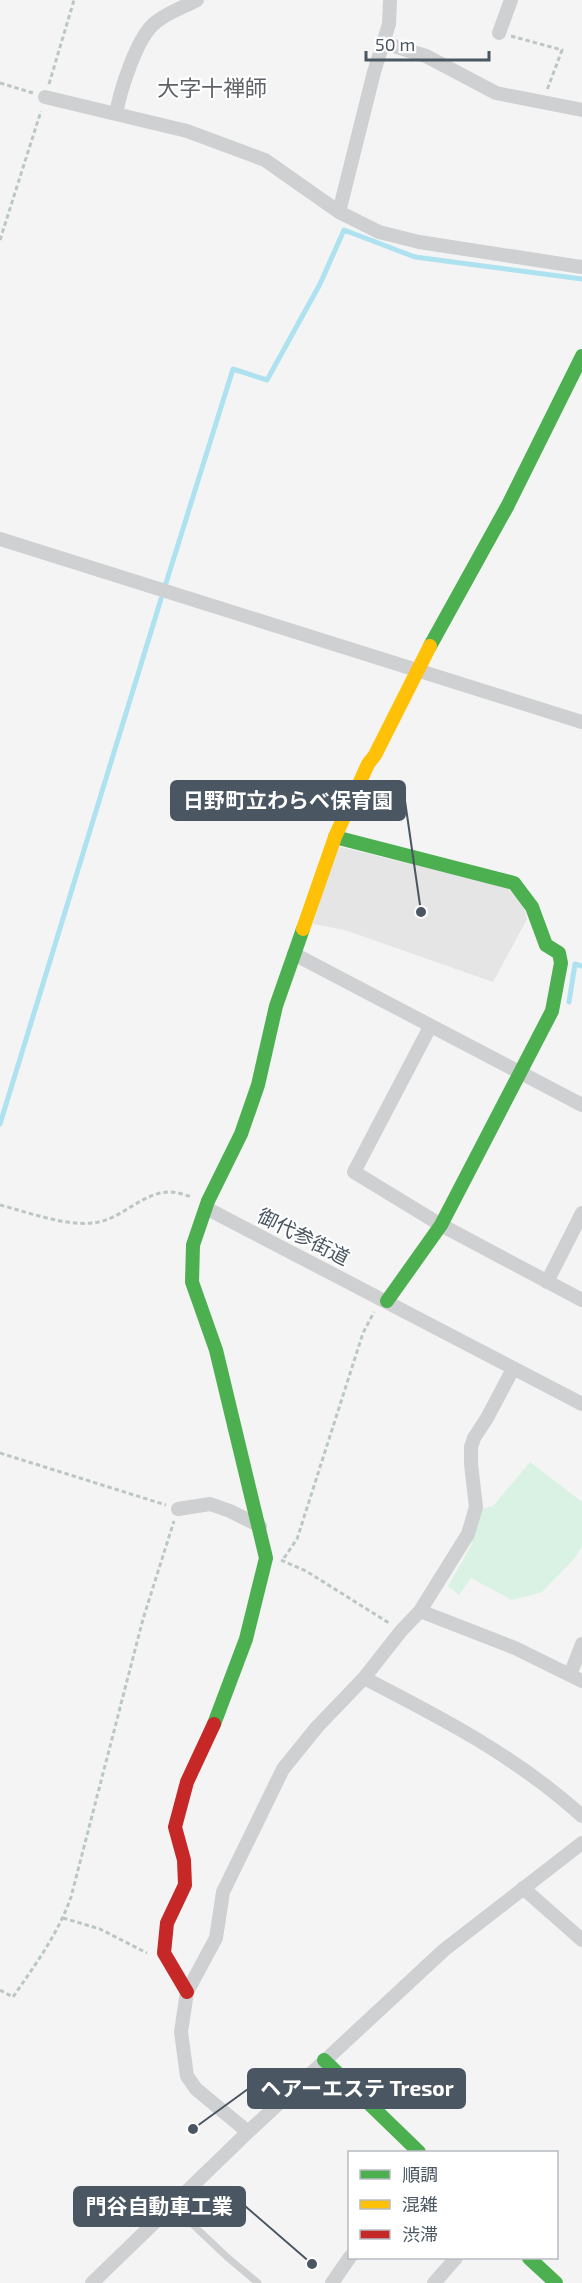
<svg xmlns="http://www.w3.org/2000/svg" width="582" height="2283" viewBox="0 0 582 2283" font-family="'Exo 2','Noto Sans JP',sans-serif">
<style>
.education{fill:#e6e5e6}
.green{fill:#d9f2e3}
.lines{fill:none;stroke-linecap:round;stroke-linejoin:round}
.stream{stroke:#aee2f0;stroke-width:5}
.path{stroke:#bcc7c4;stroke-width:3;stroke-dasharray:4.5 3;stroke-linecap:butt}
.lane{stroke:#ced0d2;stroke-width:7}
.street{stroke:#ced0d2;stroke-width:14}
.fast{stroke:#4caf50;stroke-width:14}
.slow{stroke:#ffc107;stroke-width:14}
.jam{stroke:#c62828;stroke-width:14}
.labels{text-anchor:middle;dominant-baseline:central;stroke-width:4.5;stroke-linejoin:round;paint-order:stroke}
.street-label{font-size:20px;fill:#4a5661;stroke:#fff}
.quarter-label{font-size:22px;fill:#5f6368;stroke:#fff}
.leader{fill:none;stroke:#4a5661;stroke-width:2}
.callout-dot{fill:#4a5661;stroke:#fff;stroke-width:2}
.callout{fill:#4a5661;stroke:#4a5661;stroke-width:2}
.callout-label{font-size:21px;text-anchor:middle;font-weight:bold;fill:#fff}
</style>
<rect width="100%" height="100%" fill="#f4f4f4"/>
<!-- education -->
<path class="education" d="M336 846 507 887 523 905 527 919 493 982 345 930 313 924Z"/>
<!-- green -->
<path class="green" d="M530 1462 582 1502V1546L574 1559 542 1592 512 1600 471 1578 459 1595 448 1586 471 1546 477 1510 493 1506Z"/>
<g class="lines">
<!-- stream -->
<path class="stream" d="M166 583 233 369 267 380 320 284 344 230 415 257 582 279
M569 1002 575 964 582 966
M0 1124 161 599"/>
<!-- path -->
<path class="path" d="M511 36 562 50 547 90
M0 83 33 93
M49 84 74 0
M0 240 41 111
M0 1205C27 1212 65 1226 92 1223 121 1221 141 1192 170 1192 177 1192 185 1195 192 1197
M0 1453 166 1505
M284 1558 297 1539 363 1333 374 1312
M281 1560 306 1571 389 1623
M63 1918 100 1929 147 1953
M0 1990 13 1997C35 1965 58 1934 71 1897L143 1619 174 1521"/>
<!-- lane -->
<path class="lane" d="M172 2205 227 2257 258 2283"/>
<!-- street -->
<path class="street" d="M499 33 511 0
M384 43 426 56 496 93 582 110
M45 97 187 131 265 160 339 212 379 232 419 242 582 267
M116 114C120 91 137 36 156 22 168 12 184 7 197 0
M339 212 374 72 389 24 390 0
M0 539 582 722
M294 954 582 1105
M430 1027 354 1172 441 1225 582 1300
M206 1208 582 1404
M547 1282 582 1213
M178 1509 210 1504 230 1511 260 1526
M420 1611 515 1648 582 1681
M570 1675 582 1644
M364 1678C442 1718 517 1757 582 1816
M523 1888 582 1940
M248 2132 196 2089 187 2076 181 2032 187 1992 216 1938 223 1892 283 1769 317 1727 364 1678 401 1631 420 1611 468 1534 476 1507 471 1464V1447L474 1438 487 1418 513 1369
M92 2283 248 2132 444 1950 582 1843
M332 2283 350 2257
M434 2283 456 2258"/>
<!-- fast -->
<path class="fast" d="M430 646 508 505 582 356
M335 837 514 883 532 907 546 945 559 953 561 963 552 1011 441 1225 387 1301
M214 1724 246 1639 266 1558 216 1350 192 1282 193 1245 208 1201 241 1134 258 1085 276 1006 303 929
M324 2060 419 2152
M529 2258 556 2283"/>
<!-- slow -->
<path class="slow" d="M303 929 335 837 368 764 375 755 430 646"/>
<!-- jam -->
<path class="jam" d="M187 1992 164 1953 167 1923 185 1885 184 1860 175 1827 187 1782 214 1724"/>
</g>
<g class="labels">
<!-- street labels -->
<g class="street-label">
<text transform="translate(304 1236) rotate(27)">御代参街道</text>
</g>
<!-- quarter labels -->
<g class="quarter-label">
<text x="212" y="87">大字十禅師</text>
</g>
</g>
<!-- callouts -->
<path class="leader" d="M421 912L405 801M193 2129L248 2089M312 2264L245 2206"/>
<g class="callout-dot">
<circle cx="421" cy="912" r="6"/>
<circle cx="193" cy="2129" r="6"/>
<circle cx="312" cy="2264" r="6"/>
</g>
<g class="callout">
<rect x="171" y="781" width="234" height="39" rx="6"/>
<rect x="248" y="2069" width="217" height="39" rx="6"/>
<rect x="74" y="2187" width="171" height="39" rx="6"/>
</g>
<g class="callout-label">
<text x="288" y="808">日野町立わらべ保育園</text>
<text x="357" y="2096">ヘアーエステ Tresor</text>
<text x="159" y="2214">門谷自動車工業</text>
</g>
<!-- legend -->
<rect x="348" y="2151" width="210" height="108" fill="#ffffff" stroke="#b7bbc0" stroke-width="1.5"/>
<rect x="360" y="2170" width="30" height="9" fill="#4caf50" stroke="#b7bbc0" stroke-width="1.5"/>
<text x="402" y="2181" font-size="18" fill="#4a5661">順調</text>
<rect x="360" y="2200" width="30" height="9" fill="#ffc107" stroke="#b7bbc0" stroke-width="1.5"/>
<text x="402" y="2211" font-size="18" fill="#4a5661">混雑</text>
<rect x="360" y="2230" width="30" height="9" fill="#c62828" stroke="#b7bbc0" stroke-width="1.5"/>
<text x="402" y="2241" font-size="18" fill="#4a5661">渋滞</text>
<!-- scale -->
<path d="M366 51v9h123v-9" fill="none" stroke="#4a5661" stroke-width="3"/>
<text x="375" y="51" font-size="18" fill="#4a5661" stroke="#ffffff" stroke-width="4.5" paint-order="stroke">50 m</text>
</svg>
